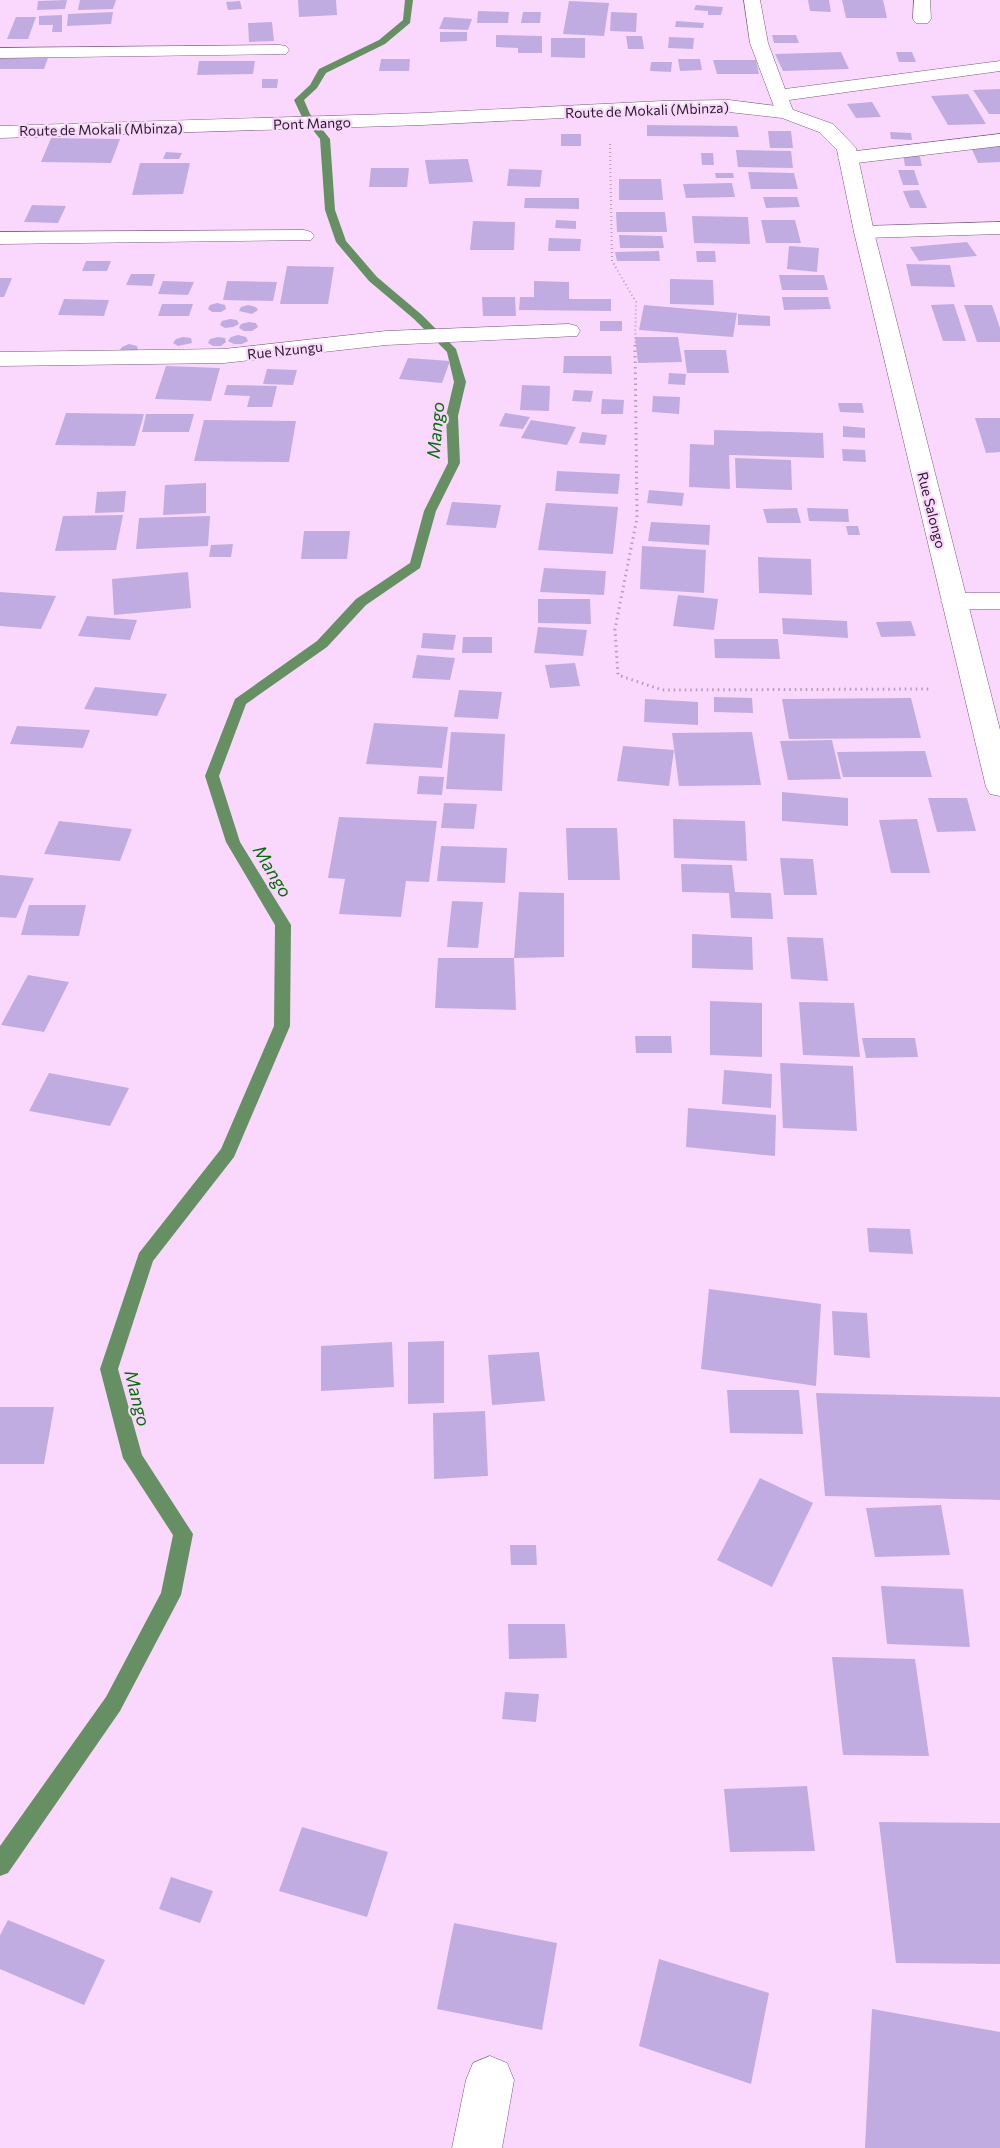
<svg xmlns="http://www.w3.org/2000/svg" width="1000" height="2148" viewBox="0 0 1000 2148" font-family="Commissioner,sans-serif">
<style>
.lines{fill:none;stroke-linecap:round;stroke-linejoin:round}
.stream{fill:#669064;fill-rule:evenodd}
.building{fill:#c1ace1}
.street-casing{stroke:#7c5781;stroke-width:1}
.secondary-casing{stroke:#7c5781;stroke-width:1}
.path-far1{stroke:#b79bbb;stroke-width:2;stroke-dasharray:1 3;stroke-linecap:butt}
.path{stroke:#b79bbb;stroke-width:3;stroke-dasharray:1.5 4;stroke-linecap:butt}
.street{fill:#fff;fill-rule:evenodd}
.secondary{fill:#fff;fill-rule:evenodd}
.labels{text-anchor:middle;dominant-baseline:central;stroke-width:4.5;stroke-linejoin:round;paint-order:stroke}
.far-street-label{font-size:14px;fill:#291a2b;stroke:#fad8fe}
.water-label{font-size:18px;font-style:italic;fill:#096b0c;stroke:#fad8fe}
</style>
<rect width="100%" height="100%" fill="#fad8fe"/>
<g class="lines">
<!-- stream -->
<path class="stream" d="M405 0H413L410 23 385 44 326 73 317 88 304 100 310 114 330 139 335 210 346 241 377 277 422 315 456 349 466 382 458 416 460 463 436 511 420 568 366 605 327 647 246 704 219 776 240 842 291 925 290 1026 234 1157 153 1261 118 1369 142 1455 193 1534 181 1595 120 1711 8 1873 0 1876V1846L106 1697 161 1593 173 1535 123 1458 100 1369 139 1253 221 1149 274 1026 275 925 226 842 205 776 235 699 317 641 356 599 410 563 424 511 448 463 446 416 454 382 447 352 414 319 369 281 336 242 325 210 320 139 301 115 294 100 310 85 319 69 379 40 403 20Z"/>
</g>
<!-- building -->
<path class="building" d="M67 0 65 9 37 10 38 1Z
M80 0H116L113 9 78 10Z
M298 0H336L337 15 299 17Z
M808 0H829L831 12 810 11Z
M842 0H883L887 18H846Z
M240 1 242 9 228 10 226 2Z
M569 1 609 3 604 36 563 34Z
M696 5 723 7 721 15H708V11L694 10Z
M478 11 509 12 508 23H477Z
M113 12 111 24 67 26 68 14Z
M523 12H541L540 23H521Z
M611 12 637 13 636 32 610 31Z
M62 15V32H52L53 25H39V16Z
M16 17H36L28 39H7Z
M444 17 472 19 468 30 439 29Z
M676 21 704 23 703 28 675 27Z
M272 22 274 41 249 42 248 23Z
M440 32H467V41L440 42Z
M496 35 542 36V53H518V48L496 47Z
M772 35H796L799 43H774Z
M626 36H642L644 49H628Z
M669 37 694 38 693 49 668 48Z
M551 38H585V58L551 57Z
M841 52 849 69 783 71 775 54Z
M896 52H912L916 62H899Z
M0 58H48L44 69H0Z
M381 59H410L409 71H379Z
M678 59H700L702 70 680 71Z
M713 60H756L759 74H717Z
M199 61H255L253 74 197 75Z
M651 62H672L671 72 650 71Z
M262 79H278L277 88H262Z
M1000 89V114H989L973 90Z
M968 94 986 124 948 125 931 96Z
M872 102 881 117 856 118 847 104Z
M647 125 737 126 739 137 647 136Z
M768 131H791L793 148H770Z
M890 132 911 133 912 140 891 139Z
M561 134H581V146H561Z
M51 138 120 139 111 163 41 162Z
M1000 144V162L978 163 970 145Z
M902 148H918L922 166H905Z
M736 150 791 151 793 168 738 167Z
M166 152 182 153 179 159H163Z
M701 153H713L714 165H702Z
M468 159 473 182 429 184 425 160Z
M140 163H190L183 194 132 195Z
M371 168H409L407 187H369Z
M509 169 542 170 540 187 507 186Z
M898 170H914L919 185H903Z
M748 172 794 173 798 189H751Z
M715 173H733L734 178H716Z
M619 179H661L663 200H619Z
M732 183 735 197 686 198 683 184Z
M919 190 927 208H910L903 191Z
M763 197H797L800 207 766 208Z
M525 198H579V209L524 208Z
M32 205 66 206 58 223 24 222Z
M616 212H665L667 232H617Z
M692 216 748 217 750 244 694 243Z
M556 220 576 221V229L555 228Z
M761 220H795L801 243H766Z
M473 221 515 222 514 250H470Z
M619 235 662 236 664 248H620Z
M549 238 581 239 580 251H548Z
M967 242 977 256 919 261 910 247Z
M789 246 819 248 817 272 787 269Z
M659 251 660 261H617L615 252Z
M696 251H715L716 262H697Z
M86 261H111L107 271H82Z
M906 264 950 265 955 287 911 286Z
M287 266 334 267 328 304H280Z
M131 274H155L152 286 126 285Z
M779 275H824L828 290H782Z
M0 278H12L4 297H0Z
M670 279 713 280 714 305 670 304Z
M163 281 194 282 188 295 158 294Z
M227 281 277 282 273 301 223 300Z
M534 281 569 282V299H611V311L519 310 520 297H534Z
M482 297H515L516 316H483Z
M782 297H828L831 309 784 310Z
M64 299 109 300 104 316 58 315Z
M217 303 225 305 226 309 221 312H212L208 309 210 305Z
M162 304H193L189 316H158Z
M954 304 966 341H943L931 305Z
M248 305 256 307 258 310 252 314 239 311 241 307Z
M644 305 737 313 733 337 639 330Z
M964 305H992L1000 328V342H977Z
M738 314 770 316V326L738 325Z
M230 319 237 320 239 324 233 327 225 328 220 325 222 321Z
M600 321H622V331H600Z
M249 322 256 323 258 327 252 331H244L239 328 241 324Z
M238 335 246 337 248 341 242 344H234L228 341 231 337Z
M183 337 191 338 192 343 178 346 173 343 176 339Z
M218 337 225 338 226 342 221 346H213L208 343 210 339Z
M635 337H678L682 362 638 363Z
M129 344 137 346 138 350 132 354 119 351 122 347Z
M684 350H726L729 373H687Z
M564 356H611L612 374 563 373Z
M408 358 450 361 442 383 399 379Z
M166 366 220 368 211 401 155 399Z
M267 369 297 370 293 385 263 384Z
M669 373 686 374 685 385 668 384Z
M227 385 277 386 272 407H247L250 396 224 395Z
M522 385 550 386 549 411 520 410Z
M574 390 593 391 591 402 572 401Z
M653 396 680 397 679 414 652 412Z
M602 399 624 400 623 414H601Z
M838 403H862L864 413 840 412Z
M66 413 144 414 135 446 55 445Z
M505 413 530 417 523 429 499 426Z
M146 414H194L189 432H142Z
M975 418H1000V452L986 453Z
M204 420 296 421 289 462 194 461Z
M531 420 576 427 567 445 521 438Z
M843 426 865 428V438L843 437Z
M714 430 823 433 824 458 729 455 730 489 689 487 690 444 714 445Z
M582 432 607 435 605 445 579 443Z
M842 449 865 450 866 462 843 461Z
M735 458 791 460 792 490 736 488Z
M557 471 620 474 618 494 555 491Z
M206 483V513L163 515 165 485Z
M649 490 684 493 682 506 647 503Z
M126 491 124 512 95 513 97 492Z
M452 502 501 505 496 528 446 525Z
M546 503 618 507 613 554 538 550Z
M797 508 801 523H767L763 509Z
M807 508 848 509 849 522 809 521Z
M123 515 116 550 55 551 63 516Z
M210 516 208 546 136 549 139 518Z
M651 522 710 525 709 545 648 541Z
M846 526H858L860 535H848Z
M304 531H350L347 559H301Z
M233 544 231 557H209L211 545Z
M642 546 706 550 704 593 640 589Z
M758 557 811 559 812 595 759 593Z
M544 568 606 571 604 595 540 592Z
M188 572 191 608 114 615 112 579Z
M0 592 56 596 41 629 0 626Z
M678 595 718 599 714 630 673 626Z
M538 599H590L591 624 538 623Z
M87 616 137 620 130 640 78 636Z
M782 618 847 621 848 638 783 634Z
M911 621 916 636 881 637 876 622Z
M538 627 587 630 583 656 534 653Z
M423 633 456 635 453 650 421 648Z
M463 637H492V653H462Z
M714 639H778L780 659 715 658Z
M417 655 455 658 450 680 412 678Z
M575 663 580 686 550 688 545 665Z
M95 687 167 694 157 716 84 709Z
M459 690 502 692 498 719 454 717Z
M714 697 752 698 753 713 714 712Z
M911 698 921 738 789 739 782 699Z
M645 699 698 702V725L644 722Z
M374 723 448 727 442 768 366 764Z
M17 726 90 730 83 748 10 744Z
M451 732 505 734 502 791 446 789Z
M752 732 761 785 679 786 672 733Z
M832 740 841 779 788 780 780 741Z
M623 746 674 750 669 786 617 781Z
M925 751 932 777H843L837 752Z
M419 776 444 777 442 795 417 794Z
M782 792 848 798V826L782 821Z
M928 798H967L976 831 937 832Z
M444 803 477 804 474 829 441 828Z
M339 817 437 821 429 882 406 881 401 917 339 914 345 879 328 878Z
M673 819 745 821 747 861 674 858Z
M917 819 930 873H891L879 820Z
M59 821 132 829 120 861 44 854Z
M566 828H617L620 880H568Z
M441 846 507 848 505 883 437 881Z
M780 858 813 859 817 895H784Z
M681 864 732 865 735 892 771 893 773 919 731 918 729 893 682 892Z
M0 875 34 878 16 918 0 917Z
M519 892 564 893V957L514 958Z
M452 901 483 902 478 948 447 947Z
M29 905H86L79 936 21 935Z
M692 934 752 937 753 970 692 968Z
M787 937 823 938 828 981 791 979Z
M438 958H514L516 1010 435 1008Z
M28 975 69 982 44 1032 1 1025Z
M710 1001 762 1003V1057L710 1055Z
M799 1002 854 1003 860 1057 803 1055Z
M635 1036H671L672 1053H636Z
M862 1038H915L918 1057 866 1058Z
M780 1063 853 1066 857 1131 783 1128Z
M724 1070 772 1074 771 1108 722 1104Z
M49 1073 129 1088 110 1126 29 1111Z
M688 1108 776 1115 775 1156 686 1147Z
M867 1228 910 1229 913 1254 869 1252Z
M709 1289 821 1304 816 1386 701 1369Z
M832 1311 867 1313 870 1358 834 1355Z
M444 1341V1403L408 1404V1342Z
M392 1342 394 1387 321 1391V1346Z
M539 1352 545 1401 492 1405 488 1355Z
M727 1390H799L803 1434 730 1433Z
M816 1393 1000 1397V1500L825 1496Z
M0 1407H54L44 1464H0Z
M485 1411 488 1476 434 1479 433 1413Z
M760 1478 813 1503 772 1587 717 1560Z
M941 1505 950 1555 875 1557 866 1508Z
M510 1545H536L537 1565H511Z
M881 1586 963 1589 970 1647 887 1644Z
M508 1624H565L567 1658 509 1659Z
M832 1657 915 1659 929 1756 843 1755Z
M505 1692 539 1694 536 1722 502 1719Z
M807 1786 815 1851 730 1852 724 1789Z
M879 1822 1000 1823V1964L896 1963Z
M302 1827 388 1852 367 1917 279 1891Z
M171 1877 213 1891 200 1923 159 1909Z
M8 1920 105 1960 84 2005 0 1969V1935Z
M454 1923 557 1943 542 2030 437 2009Z
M659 1959 769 1993 751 2084 639 2046Z
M872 2009 1000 2032V2148H865Z"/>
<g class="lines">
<!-- street casing -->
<g class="street-casing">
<path id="street" d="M744 0H760L768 43 785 89 1000 61V71L789 100 794 113 792 117H778L750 43Z
M914 0H930L931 19 928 23H916L913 19Z
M280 45 286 46 289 50 286 54 0 58V48Z
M1000 134V146L848 164 841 162 838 158 841 154 848 152Z
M1000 222V234L864 238 857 236 854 232 857 228 864 226Z
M304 230 311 232 314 236 311 240 0 244V232Z
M569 324 577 326 580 331 577 336 386 345 224 363 0 366V352L224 349 386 331Z
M954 593H1000V609H954L945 607 941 601 945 595Z
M490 2056 507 2063 514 2080 502 2148H452L466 2080 473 2063Z"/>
</g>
<!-- secondary casing -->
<g class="secondary-casing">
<path id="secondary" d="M729 100 785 107 833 124 856 148 874 232 1000 730V796L990 794 986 787 854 232 837 150 819 132 782 118 729 112 662 113 422 125 0 138V126L422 113 662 101Z"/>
</g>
<!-- path-far1 -->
<path class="path-far1" d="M610 144 612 261 636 302 635 346"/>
<!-- path -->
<path class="path" d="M635 345 637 518 615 629 618 675 662 690 932 689"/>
<!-- street -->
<use href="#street" class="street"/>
<!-- secondary -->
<use href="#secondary" class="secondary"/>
</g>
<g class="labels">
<!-- far-street labels -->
<g class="far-street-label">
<text transform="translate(647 110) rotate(-2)">Route de Mokali (Mbinza)</text>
<text transform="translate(312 123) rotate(-2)">Pont Mango</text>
<text transform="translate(101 129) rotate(-1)">Route de Mokali (Mbinza)</text>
<text transform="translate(285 350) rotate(-6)">Rue Nzungu</text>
<text transform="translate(932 510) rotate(76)">Rue Salongo</text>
</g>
<!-- water labels -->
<g class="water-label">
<text transform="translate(435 430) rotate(-85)">Mango</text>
<text transform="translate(273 871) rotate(59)">Mango</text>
<text transform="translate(138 1398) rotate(76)">Mango</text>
</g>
</g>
</svg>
